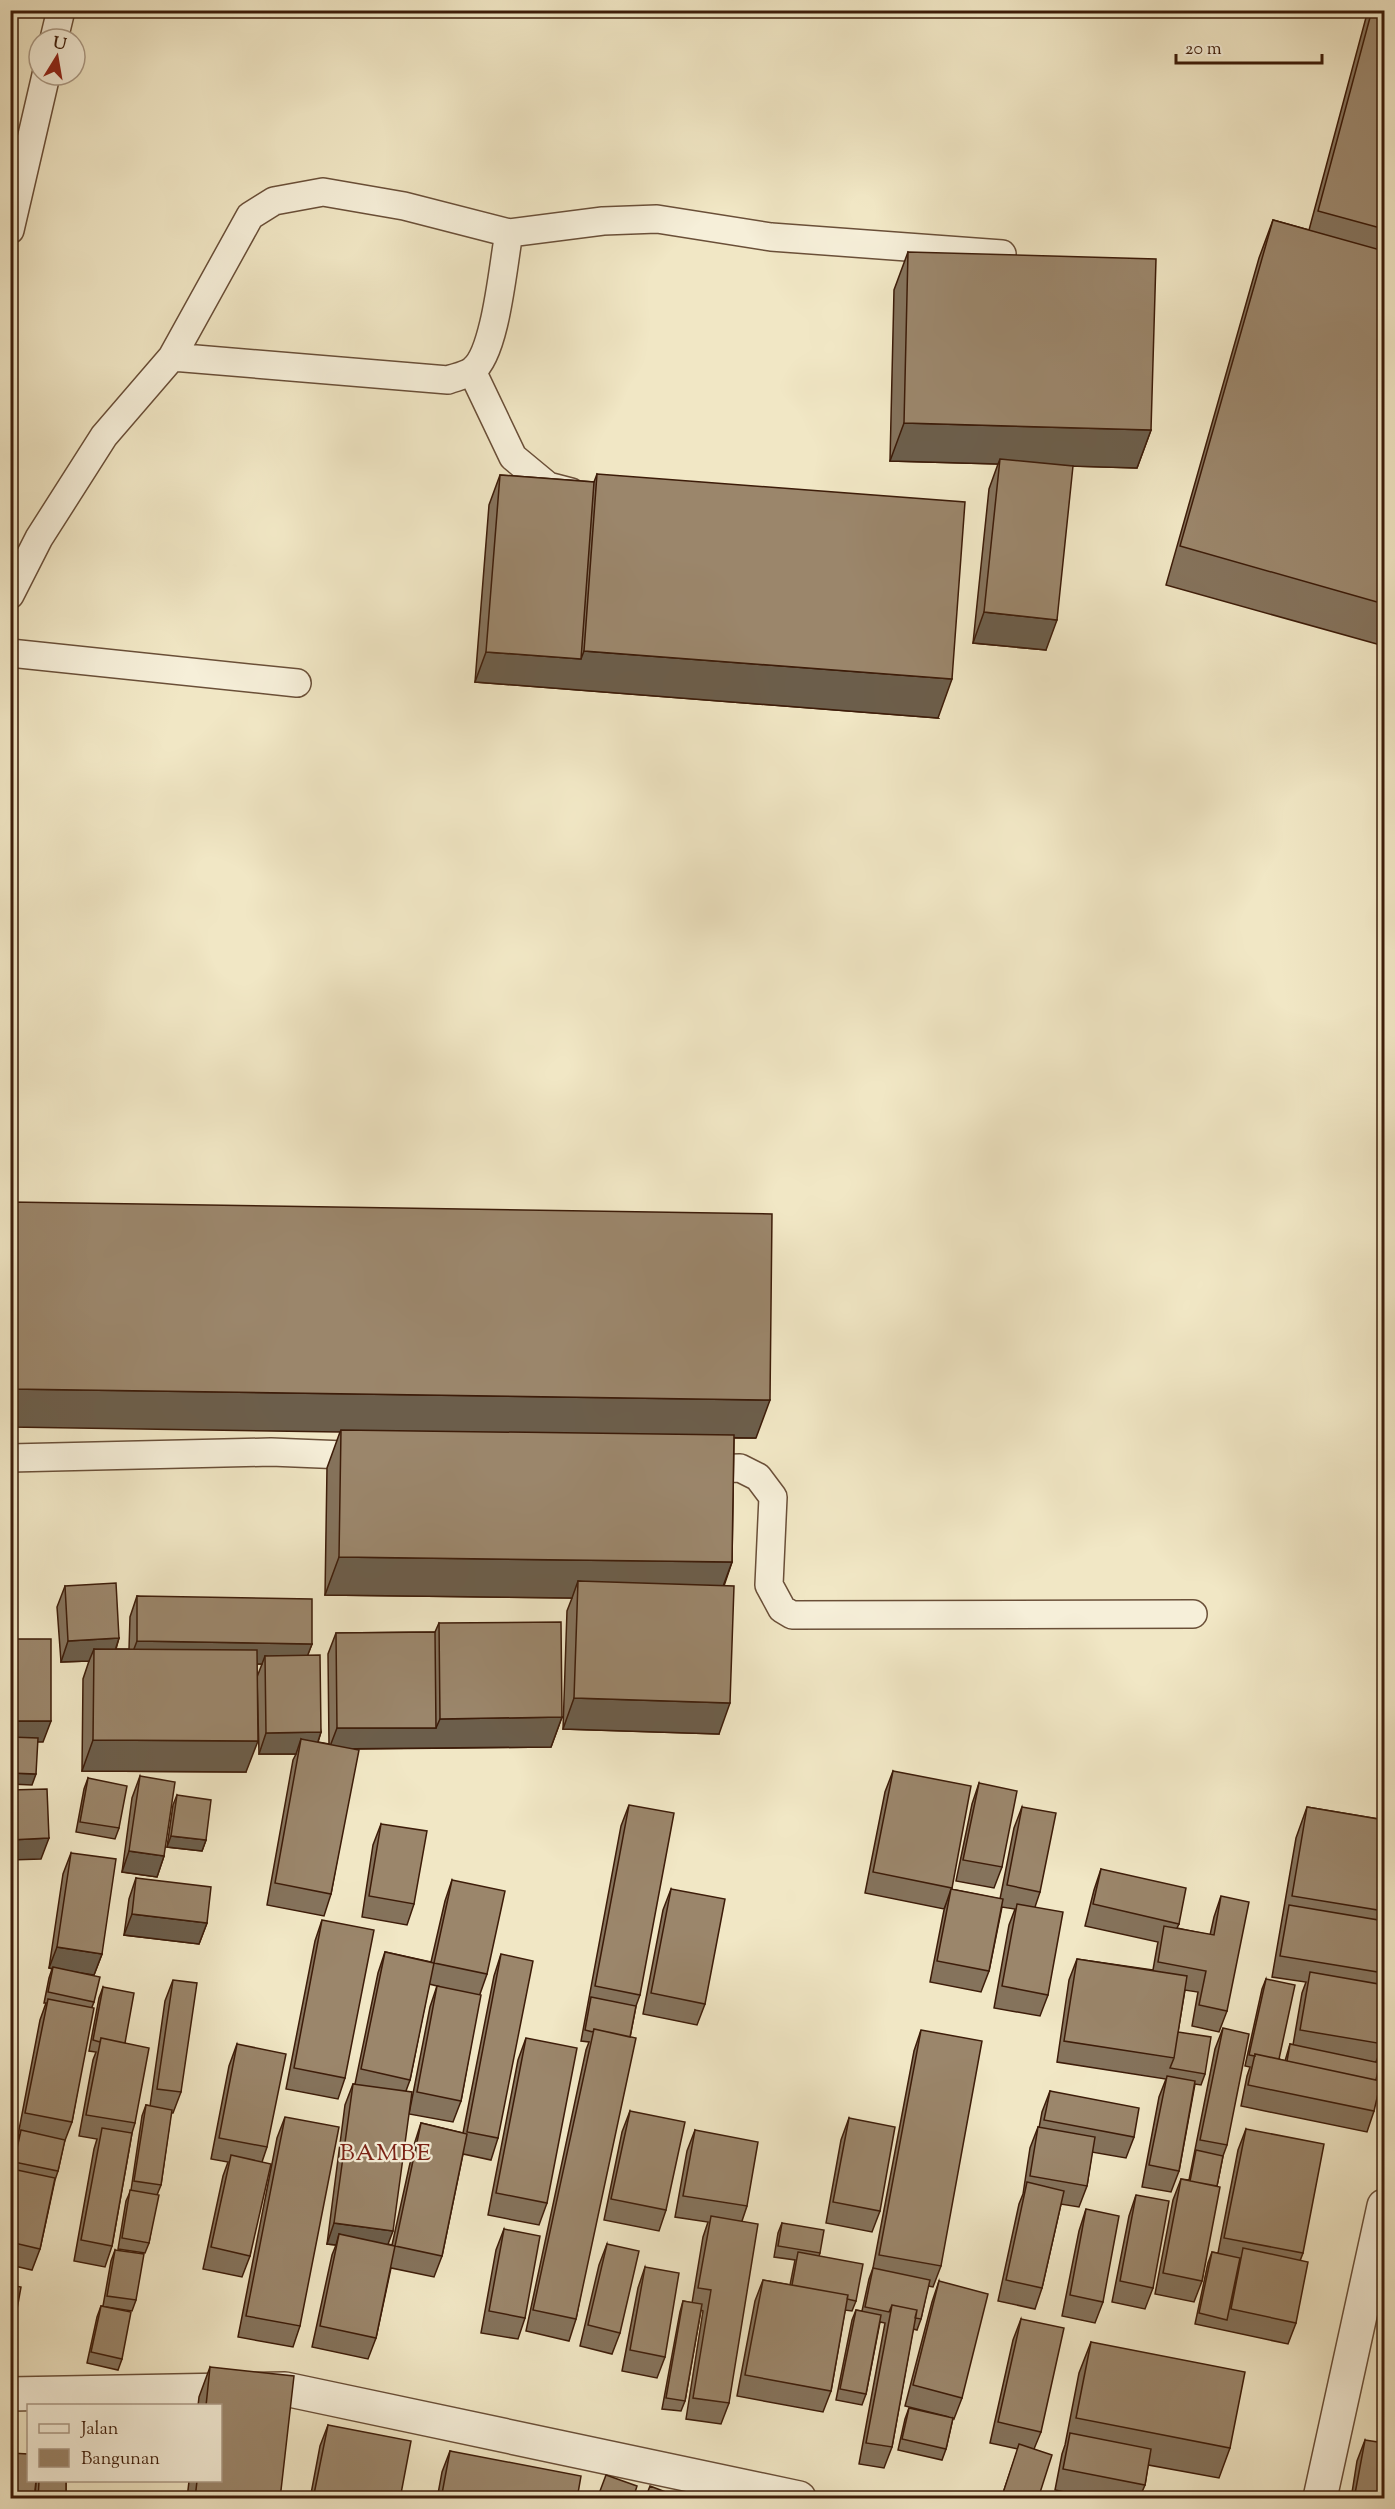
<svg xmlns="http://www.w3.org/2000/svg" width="1395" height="2509" viewBox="0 0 1395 2509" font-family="'Sorts Mill Goudy',serif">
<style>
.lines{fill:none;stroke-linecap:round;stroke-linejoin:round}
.lane-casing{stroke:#6a4f38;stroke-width:30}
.street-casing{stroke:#6a4f38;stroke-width:36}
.lane{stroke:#f6efd9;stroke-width:27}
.street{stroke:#f6efd9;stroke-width:33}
.wall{fill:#85735c;stroke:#3d1c09;stroke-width:1.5}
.shaded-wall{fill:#6c5e4b;stroke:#3d1c09;stroke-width:1.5}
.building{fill:#9b866b;stroke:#3d1c09;stroke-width:1.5}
.labels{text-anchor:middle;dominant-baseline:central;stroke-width:4.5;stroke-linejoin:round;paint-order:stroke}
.quarter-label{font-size:24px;letter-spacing:1.5px;fill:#7a1f14;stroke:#f6efd9}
</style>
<rect width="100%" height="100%" fill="#f1e7c5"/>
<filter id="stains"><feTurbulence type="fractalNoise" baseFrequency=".00333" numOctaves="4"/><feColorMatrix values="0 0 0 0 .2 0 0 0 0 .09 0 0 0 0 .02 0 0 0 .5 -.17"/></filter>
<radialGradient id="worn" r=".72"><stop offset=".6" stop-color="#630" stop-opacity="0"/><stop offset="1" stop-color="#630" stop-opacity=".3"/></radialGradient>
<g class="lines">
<!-- lane casing -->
<g class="lane-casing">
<path id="lane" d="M54 39 61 10
M10 230 46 75
M172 357 250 216 274 201 323 192 404 206 509 233
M472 371 513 457 548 486 571 492
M10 595 39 538 104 436 172 357 448 380C456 377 467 375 473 370 496 352 503 264 509 233L603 221 657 219 771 237 1002 254
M10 653 297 683
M10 1458 271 1452 369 1456
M698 1469 740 1468 758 1477 773 1497 769 1585 782 1609 792 1615 1193 1614"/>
</g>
<!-- street casing -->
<g class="street-casing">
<path id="street" d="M10 2394 285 2389 799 2498
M1320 2498 1384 2206"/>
</g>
<!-- lane -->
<use href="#lane" class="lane"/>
<!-- street -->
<use href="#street" class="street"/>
</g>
<!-- wall -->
<path class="wall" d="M1368 10H1384V646L1166 585 1259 258 1273 220 1309 230Z
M908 252 1151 430 1137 468 1072 466 1046 650 973 643 989 489 998 464 890 461 894 290Z
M597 474 938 718 475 682 489 505 500 475 594 482Z
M10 1202 756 1438H734L732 1562 724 1586 719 1734 563 1729 567 1611 572 1598 325 1595 327 1468 340 1432Z
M65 1586 119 1638 116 1649H129L130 1617 137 1596 312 1644 307 1656 321 1732 318 1742 329 1744 328 1654 336 1633 435 1632 439 1623 562 1717 551 1747 357 1749 331 1894 324 1916 267 1905 293 1760 296 1754H259L257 1677 262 1664H257L246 1772 82 1771 83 1679 89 1661 61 1662 57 1607Z
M893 1771 952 1888 944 1909 865 1893 885 1792Z
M140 1776 164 1856 157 1877 122 1872 132 1798Z
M88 1778 119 1828 115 1839 76 1832 84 1789Z
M979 1783 1002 1867 994 1888 956 1881 972 1804Z
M177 1795 206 1840 202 1851 167 1847 173 1805Z
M629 1805 640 1995 636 2006 576 2319 569 2341 526 2331 586 2050 589 2042 581 2041 621 1826Z
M1022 1807 1040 1892 1035 1907 1048 1995 1040 2016 994 2008 1009 1925 1015 1909 1002 1907 989 1971 981 1992 930 1982 944 1910 951 1889 1000 1899 1014 1828Z
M1307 1807 1384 1820V2034L1383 2044 1376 2062V2080L1374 2111 1367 2132 1241 2106 1247 2076 1250 2067 1245 2066 1262 1989 1266 1979 1279 2059 1285 2061 1290 2044 1293 2045 1302 1993 1306 1982 1272 1977 1296 1838Z
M381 1824 414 1904 407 1925 362 1917 373 1845Z
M71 1853 102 1954 94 1975 75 1972 94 2002 92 2007 72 2122 64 2143 58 2171 55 2180 40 2249 32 2270 10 2265V2187L16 2174 10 2172 19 2135H18L40 2020 46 2003H44L49 1978 52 1969 49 1968 63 1874Z
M1101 1869 1179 1924 1177 1928 1210 1935 1214 1917 1221 1896 1227 2011 1219 2032 1192 2026 1198 1992 1185 1990 1178 2032 1205 2074 1201 2085 1195 2084 1179 2171 1171 2192 1142 2187 1159 2097 1166 2079 1057 2062 1069 1980 1077 1959 1153 1970 1157 1947 1158 1942 1085 1926 1094 1890Z
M136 1878 207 1923 199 1944 124 1935 129 1899Z
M452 1880 487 1974 480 1994 461 2101 453 2122 409 2114 430 2007 437 1986 441 1987 429 1984 410 2080 406 2091 388 2244 392 2245 414 2145 421 2123 463 2133 494 1976 501 1954 498 2138 491 2160 463 2154 442 2256 434 2277 391 2268 376 2338 368 2359 312 2347 332 2255 336 2245 327 2244 345 2105 353 2084H355L378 1973 385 1952 431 1962 445 1901Z
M671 1889 705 2004 697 2025 643 2014 663 1910Z
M322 1920 345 2078 338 2099 286 2089 315 1941Z
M173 1980 181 2092 173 2113H171L161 2185 157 2195 149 2243 145 2253 118 2249 126 2201 131 2190 142 2116 146 2105 150 2106 165 2001Z
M103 1987 125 2043 135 2123 132 2133 112 2246 105 2267 74 2261 94 2149 97 2139 79 2136 93 2060 96 2052 89 2051 99 1998Z
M1223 2028 1227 2145 1223 2156 1217 2186 1202 2281 1194 2302 1155 2294 1173 2200 1181 2179 1189 2180 1215 2049Z
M921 2030 941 2266 933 2287 928 2286 921 2319 917 2330 913 2329 892 2447 884 2468 859 2464 885 2323 880 2322 866 2394 862 2405 836 2400 852 2320 856 2310 862 2311 869 2279 873 2268 914 2051Z
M526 2038 547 2203 539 2225 488 2215 518 2060Z
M237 2044 267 2147 262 2162 250 2256 242 2277 203 2269 223 2176 228 2162 211 2159 229 2066Z
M1050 2091 1134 2137 1126 2158 1092 2152 1087 2186 1079 2207 1061 2204 1042 2288 1035 2309 998 2301 1019 2204 1023 2194 1030 2148 1038 2127 1039 2128 1042 2112Z
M630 2111 666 2210 659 2231 604 2220 622 2132Z
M285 2117 300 2326 293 2347 238 2337 277 2138Z
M849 2118 880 2211 872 2232 826 2223 841 2140Z
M1246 2129 1303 2253 1300 2261 1296 2323 1288 2344 1195 2324 1208 2263 1212 2252 1218 2253 1238 2150Z
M695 2130 747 2206 742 2221 729 2403 721 2424 686 2419 703 2311 701 2310 685 2401 681 2411 662 2409 680 2312 683 2301 692 2303 703 2237 708 2222 675 2217 687 2151Z
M1136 2195 1153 2288 1145 2309 1112 2302 1129 2216Z
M1086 2209 1103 2302 1095 2323 1062 2316 1079 2231Z
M782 2223 820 2253 819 2256 856 2301 852 2311 845 2310 831 2391 823 2412 737 2396 755 2301 763 2280 790 2285 795 2260 774 2257 778 2233Z
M504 2229 525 2318 518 2339 481 2333 496 2250Z
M607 2244 620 2333 612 2354 580 2346 599 2265Z
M115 2250 136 2300 132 2311 106 2307 122 2359 118 2370 87 2363 97 2317 101 2306H103L111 2261Z
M645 2267 665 2357 657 2378 622 2371 638 2288Z
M939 2281 962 2398 954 2419 953 2418 946 2449 942 2460 898 2450 905 2419 909 2408 949 2417 905 2406 932 2302Z
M10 2285 14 2326 10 2336Z
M1021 2319 1041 2432 1034 2449 1038 2499H1001L1018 2449 990 2443 1013 2340Z
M1091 2342 1230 2448 1219 2478 1148 2465 1145 2485 1139 2499H1100L1055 2490 1062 2454 1065 2445 1079 2373Z
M210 2367 280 2499H187L189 2481H220V2406H198L199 2397Z
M1384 2396V2430L1378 2428Z
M328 2425 400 2499H310L320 2446Z
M1365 2440 1384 2499H1351L1357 2461Z
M450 2451 577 2499H437L442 2472Z
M36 2481H66V2499H35Z"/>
<!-- shaded-wall -->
<path class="shaded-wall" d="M904 423 1151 430 1137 468 1000 464V459L998 464 890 461Z
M984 612 1057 620 1046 650 973 643Z
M584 651 952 679 938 718 475 682 486 652 581 659Z
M10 1389 770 1400 756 1438 341 1432V1430L340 1432 10 1427Z
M339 1557 732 1562 718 1600 578 1581 572 1598 325 1595Z
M119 1638 112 1660 94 1649 89 1661 61 1662 68 1641Z
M137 1641 312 1644 304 1665 265 1656 262 1664 129 1662Z
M574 1698 730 1703 719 1734 563 1729Z
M562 1717 551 1747 329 1749 337 1728H436L440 1719Z
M10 1721H51L43 1742H10Z
M321 1732 314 1754 301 1739 296 1754H259L266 1733Z
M93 1740 258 1741 246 1772 82 1771Z
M10 1773 36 1774 32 1785 10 1784Z
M171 1836 206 1840 202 1851 167 1847Z
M49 1838 41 1859 10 1860V1840Z
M129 1851 164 1856 157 1877 122 1872Z
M132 1914 207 1923 199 1944 124 1935Z
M57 1947 102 1954 94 1975 49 1968Z
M334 2223 393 2231 385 2252 339 2234 336 2245 327 2244Z"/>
<!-- building -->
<path class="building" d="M1372 10H1384V229L1318 211Z
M1273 220 1384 251V604L1180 546Z
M908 252 1156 259 1151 430 904 423Z
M1000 459 1073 466 1057 620 984 612Z
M597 474 965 502 952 679 584 651Z
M500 475 594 482 581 659 486 652Z
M10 1202 772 1214 770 1400 10 1389Z
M341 1430 734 1435 732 1562 339 1557Z
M578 1581 734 1586 730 1703 574 1698Z
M116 1583 119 1638 68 1641 65 1586Z
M137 1596 312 1599V1644L137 1641Z
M561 1622 562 1717 440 1719 439 1623Z
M435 1632 436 1728H337L336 1633Z
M10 1639H51V1721H10Z
M94 1649 257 1650 258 1741 93 1740Z
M320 1655 321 1732 266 1733 265 1656Z
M10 1737 38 1738 36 1774 10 1773Z
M301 1739 359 1750 331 1894 275 1883Z
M893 1771 971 1786 952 1888 873 1872Z
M140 1776 175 1782 164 1856 129 1851Z
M88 1778 127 1786 119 1828 80 1822Z
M979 1783 1017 1791 1002 1867 963 1860Z
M47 1789 49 1838 10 1840V1790Z
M177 1795 211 1800 206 1840 171 1836Z
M629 1805 674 1813 640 1995 595 1986Z
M1022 1807 1056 1813 1040 1892 1007 1885Z
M1307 1807 1384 1820V1911L1292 1896Z
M381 1824 427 1831 414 1904 369 1896Z
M71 1853 116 1859 102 1954 57 1947Z
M1101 1869 1186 1888 1179 1924 1093 1904Z
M136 1878 211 1887 207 1923 132 1914Z
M452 1880 505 1891 487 1974 434 1963 410 2080 361 2069 385 1952 434 1963Z
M671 1889 725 1899 705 2004 651 1993Z
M951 1889 1003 1899 989 1971 937 1961Z
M1221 1896 1249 1902 1227 2011 1199 2005 1206 1971 1158 1962 1164 1926 1214 1935Z
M1017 1904 1063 1912 1048 1995 1002 1986Z
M1289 1905 1384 1921V1973L1280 1956Z
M322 1920 374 1930 345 2078 294 2068Z
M501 1954 533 1961 498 2138 467 2132Z
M1077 1959 1187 1976 1174 2058 1064 2041Z
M53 1967 100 1977 94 2002 48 1992Z
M1310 1972 1384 1985V2034L1383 2044 1300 2030Z
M1266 1979 1295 1985 1279 2059 1255 2054V2056L1249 2055Z
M173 1980 197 1983 181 2092 157 2089Z
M437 1986 481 1995 461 2101 417 2092Z
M103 1987 134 1993 125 2043 101 2038 100 2042 93 2040Z
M591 1997 636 2006 630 2037 594 2029 593 2032 585 2030Z
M48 1999 94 2008 72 2122 25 2113Z
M1223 2028 1249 2034 1227 2145 1200 2140Z
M594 2029 636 2038 576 2319 533 2310Z
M921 2030 982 2041 941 2266 879 2255Z
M1178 2032 1211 2037 1205 2074 1170 2068 1174 2058Z
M101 2038 149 2048 135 2123 86 2115Z
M526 2038 577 2048 547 2203 496 2193Z
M237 2044 286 2054 267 2147 219 2138Z
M1290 2044 1380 2063 1376 2080 1287 2061Z
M1255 2054 1381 2081 1374 2111 1248 2085Z
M1167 2076 1195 2081 1179 2171 1149 2165Z
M353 2084 412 2092 393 2231 334 2223Z
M1050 2091 1139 2108 1134 2137 1044 2120Z
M146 2105 172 2110 161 2185 134 2181Z
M630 2111 685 2122 666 2210 611 2199Z
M285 2117 339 2127 300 2326 246 2316Z
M849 2118 895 2127 880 2211 833 2202Z
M421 2123 467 2134 442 2256 395 2246 376 2338 320 2326 339 2234 395 2246Z
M1038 2127 1095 2137 1087 2186 1030 2176Z
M102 2128 132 2133 112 2246 81 2240Z
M1246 2129 1324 2144 1303 2253 1224 2238Z
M21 2130 65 2140 58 2171 14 2162Z
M695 2130 758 2142 747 2206 683 2196Z
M1196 2150 1223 2156 1217 2186 1190 2181Z
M231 2155 271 2164 250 2256 211 2247Z
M17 2170 55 2178 40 2249 10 2242V2199Z
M1181 2179 1220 2187 1202 2281 1163 2273Z
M1027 2182 1064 2191 1042 2288 1006 2280Z
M130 2190 159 2195 149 2243 122 2238Z
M1136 2195 1169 2201 1153 2288 1120 2281Z
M1086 2209 1119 2216 1103 2302 1070 2295Z
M711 2216 758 2224 729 2403 693 2398 711 2290 698 2288Z
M782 2223 824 2230 820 2253 778 2246Z
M504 2229 540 2236 525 2318 489 2311Z
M607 2244 639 2251 620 2333 588 2325Z
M1243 2248 1308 2262 1296 2323 1231 2309Z
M115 2250 144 2254 136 2300 107 2296Z
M798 2252 863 2264 856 2301 847 2299 848 2295 792 2285Z
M1212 2252 1240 2258 1227 2320 1199 2313Z
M645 2267 679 2273 665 2357 630 2350Z
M873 2268 930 2280 921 2319 915 2318 917 2310 892 2305 889 2312 865 2307Z
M763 2280 848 2295 831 2391 745 2375Z
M939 2281 988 2294 962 2398 913 2385Z
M10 2285 21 2287 14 2326H10Z
M683 2301 702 2304 685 2401 666 2398Z
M892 2305 917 2310 892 2447 866 2443Z
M101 2306 131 2312 122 2359 91 2352Z
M856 2310 881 2315 866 2394 840 2389Z
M1021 2319 1064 2328 1041 2432 998 2422Z
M1091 2342 1245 2372 1230 2448 1076 2418Z
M210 2367 294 2376 280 2499H195L197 2481H220V2406H206Z
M909 2408 953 2418 946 2449 902 2439Z
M328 2425 411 2441 400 2499H313Z
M1070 2433 1151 2449 1145 2485 1063 2469Z
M1365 2440 1384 2443V2499H1354Z
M1019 2444 1052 2455 1038 2499H1019L1003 2493Z
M450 2451 581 2476 577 2499H441Z
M10 2453 28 2454V2481H36L34 2499H10Z
M606 2475 637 2486 633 2499H597Z
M39 2481H66V2499H38Z
M650 2486 684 2499H645Z
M825 2494 845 2499H824Z"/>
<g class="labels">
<!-- quarter labels -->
<g class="quarter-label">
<text x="386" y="2154">BAMBE</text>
</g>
</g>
<!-- margin -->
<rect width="1395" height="2509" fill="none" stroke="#f1e7c5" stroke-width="36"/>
<rect x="12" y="12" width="1371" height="2485" fill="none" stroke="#3d1c09" stroke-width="3"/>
<rect x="18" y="18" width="1359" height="2473" fill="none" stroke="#3d1c09" stroke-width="1.5"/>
<!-- legend -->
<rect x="27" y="2404" width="195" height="78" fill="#f6efd9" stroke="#ac9b86" stroke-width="1.5"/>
<rect x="39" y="2424" width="30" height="9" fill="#f6efd9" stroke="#ac9b86" stroke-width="1.5"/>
<text x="81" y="2434" font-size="18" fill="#3d1c09">Jalan</text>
<rect x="39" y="2449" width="30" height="18" fill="#9b866b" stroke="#ac9b86" stroke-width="1.5"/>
<text x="81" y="2464" font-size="18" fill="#3d1c09">Bangunan</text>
<!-- north arrow -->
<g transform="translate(57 57) rotate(11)"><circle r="28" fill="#f6efd9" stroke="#ac9b86" stroke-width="1.5"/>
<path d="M0-4.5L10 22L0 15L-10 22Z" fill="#8f2418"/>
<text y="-9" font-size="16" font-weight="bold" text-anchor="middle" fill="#3d1c09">U</text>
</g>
<!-- scale -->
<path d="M1176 54v9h146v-9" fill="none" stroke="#3d1c09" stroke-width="3"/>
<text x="1185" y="54" font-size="18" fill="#3d1c09" stroke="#f6efd9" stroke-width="4.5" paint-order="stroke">20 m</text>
<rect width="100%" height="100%" filter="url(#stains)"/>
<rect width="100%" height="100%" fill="url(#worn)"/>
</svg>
